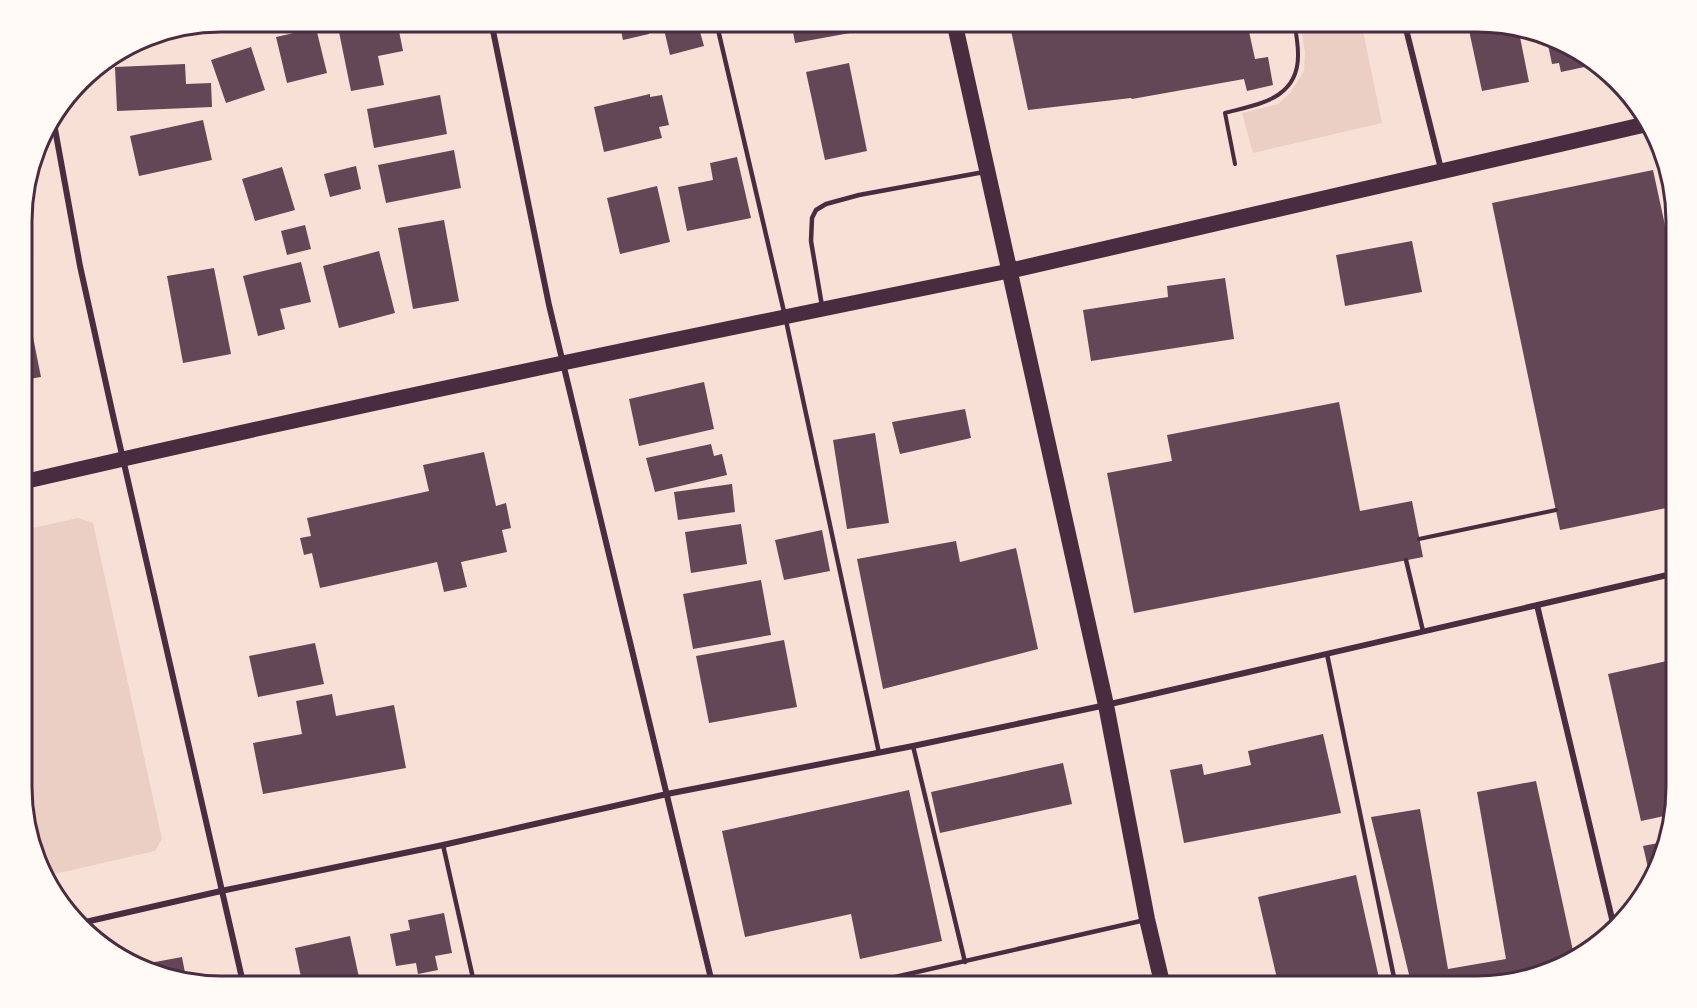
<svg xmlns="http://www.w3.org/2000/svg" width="1697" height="1008" viewBox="0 0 1697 1008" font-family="'Roboto Serif',serif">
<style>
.green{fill:#ebcfc5}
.building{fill:#644757}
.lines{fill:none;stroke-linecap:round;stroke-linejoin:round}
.path{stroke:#4a2c40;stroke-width:4}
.service{stroke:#4a2c40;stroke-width:4.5}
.minor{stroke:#4a2c40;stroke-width:6}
.primary{stroke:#4a2c40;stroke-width:15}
.trunk{stroke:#4a2c40;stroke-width:16}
.rim{fill:none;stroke:#4a2c40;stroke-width:3}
</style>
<rect width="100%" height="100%" fill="#f7e1d7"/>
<!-- green -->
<path class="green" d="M1300 21H1361L1382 123 1253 153 1242 113 1278 104 1290 93 1304 71 1305 52Z
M78 518 93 523 162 839 155 851 46 876 23 813V530Z"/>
<!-- building -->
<path class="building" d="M367 21H397L403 51 378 56 384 85 351 91 338 27Z
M619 21H646L649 34 623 40Z
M662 21H697L704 46 670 55Z
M791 21H871L872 29 795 43Z
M1009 21H1233L1234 30 1248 27 1255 59 1268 57 1273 85 1247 91 1244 79 1132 99 1131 98 1028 110Z
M1467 21H1477L1519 32 1529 82 1482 91Z
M316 28 327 73 287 83 276 37Z
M1547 40 1577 48 1594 65 1561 72 1559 63 1552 64Z
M251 47 265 90 226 103 211 60Z
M849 63 867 151 825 160 806 72Z
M185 64 186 84 211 83 212 107 117 111 115 67Z
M650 94V97L662 95 669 125 659 127 662 138 604 152 594 107Z
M440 95 447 134 374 148 367 109Z
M203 120 212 160 139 176 130 136Z
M454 150 461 188 386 203 378 165Z
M737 157 751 218 687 231 678 187 713 180 710 163Z
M356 166 361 189 330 197 324 174Z
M282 167 295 210 255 221 242 179Z
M1653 170 1676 276V506L1560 530 1492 203Z
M657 186 670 242 620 254 607 198Z
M444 220 459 301 413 309 398 228Z
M305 225 311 249 287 255 281 231Z
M1412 241 1422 292 1345 306 1336 255Z
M379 251 395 313 339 328 323 266Z
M301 262 311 302 280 309 285 329 258 336 243 276Z
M214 268 231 354 183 363 167 276Z
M1225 278 1234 339 1091 361 1083 310 1168 297 1167 286Z
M23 287 41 377 23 380Z
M704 382 714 429 639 446 629 399Z
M1339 402 1360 511 1412 501 1423 557 1134 613 1107 473 1172 461 1167 435Z
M965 409 971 438 900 454 892 422Z
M875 433 889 523 847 529 833 440Z
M711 444 714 456 722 454 727 475 655 492 646 458Z
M484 452 496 506 506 503 511 528 502 530 507 552 461 562 467 587 444 592 437 562 320 588 312 553 304 555 300 538 311 536 307 518 429 491 423 465Z
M732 484 735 512 678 520 674 492Z
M741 524 747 564 691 573 685 532Z
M822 530 830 571 784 580 775 540Z
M956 541 960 562 1016 548 1038 649 883 689 857 559Z
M761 580 771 635 693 649 683 594Z
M784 640 797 707 709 723 696 656Z
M315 643 324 684 258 697 249 656Z
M1676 659V800L1670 818 1669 815 1641 821 1608 674Z
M332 694 336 716 394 705 406 768 263 794 253 743 302 734 296 701Z
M1323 734 1341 813 1184 843 1170 770 1202 764 1204 775 1251 765 1248 751Z
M1063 763 1072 804 940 833 931 792Z
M1536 781 1575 960 1489 987H1412L1371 817 1420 809 1448 969 1506 959 1477 792Z
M909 790 942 941 860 959 851 914 745 937 722 831Z
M1663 842 1651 881 1643 846Z
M1356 875 1381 987H1279L1258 897Z
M444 913 452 953 435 956 438 970 418 974 416 963 396 966 390 934 410 930 408 920Z
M350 936 360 982 337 987H303L295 948Z
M182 957 186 978 139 965Z"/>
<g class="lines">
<!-- path -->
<path class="path" d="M1235 164 1225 113C1259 104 1299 99 1298 54 1298 43 1296 32 1294 21
M1419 539 1556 510"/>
<!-- service -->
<path class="service" d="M716 21 785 316 879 753
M1663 170 1676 229
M822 306 811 241 812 218 816 210 826 204 859 195 984 172
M1406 560 1423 631
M1327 654 1396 987
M913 746 965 962
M443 845 475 987
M851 987 1145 920"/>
<!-- minor -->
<path class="minor" d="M491 21 549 305 713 987
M1404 21 1441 169
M53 118 80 266 112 411 244 987
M1537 605 1613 923
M81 923 221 891 443 845 667 794 913 746 1106 705 1676 573"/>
<!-- primary -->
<path class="primary" d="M23 482C350 406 680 338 1009 271"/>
<!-- trunk -->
<path class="trunk" d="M954 21 1106 705 1147 919 1163 987
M1009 271 1647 124"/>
</g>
<!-- crop -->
<path d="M0 0H1697V1008H0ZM221 32H1477A189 189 0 0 1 1666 221V787A189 189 0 0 1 1477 976H221A189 189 0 0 1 32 787V221A189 189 0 0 1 221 32Z" fill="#fffaf5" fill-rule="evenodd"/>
<path class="rim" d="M221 32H1477A189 189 0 0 1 1666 221V787A189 189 0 0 1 1477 976H221A189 189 0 0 1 32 787V221A189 189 0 0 1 221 32Z"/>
</svg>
